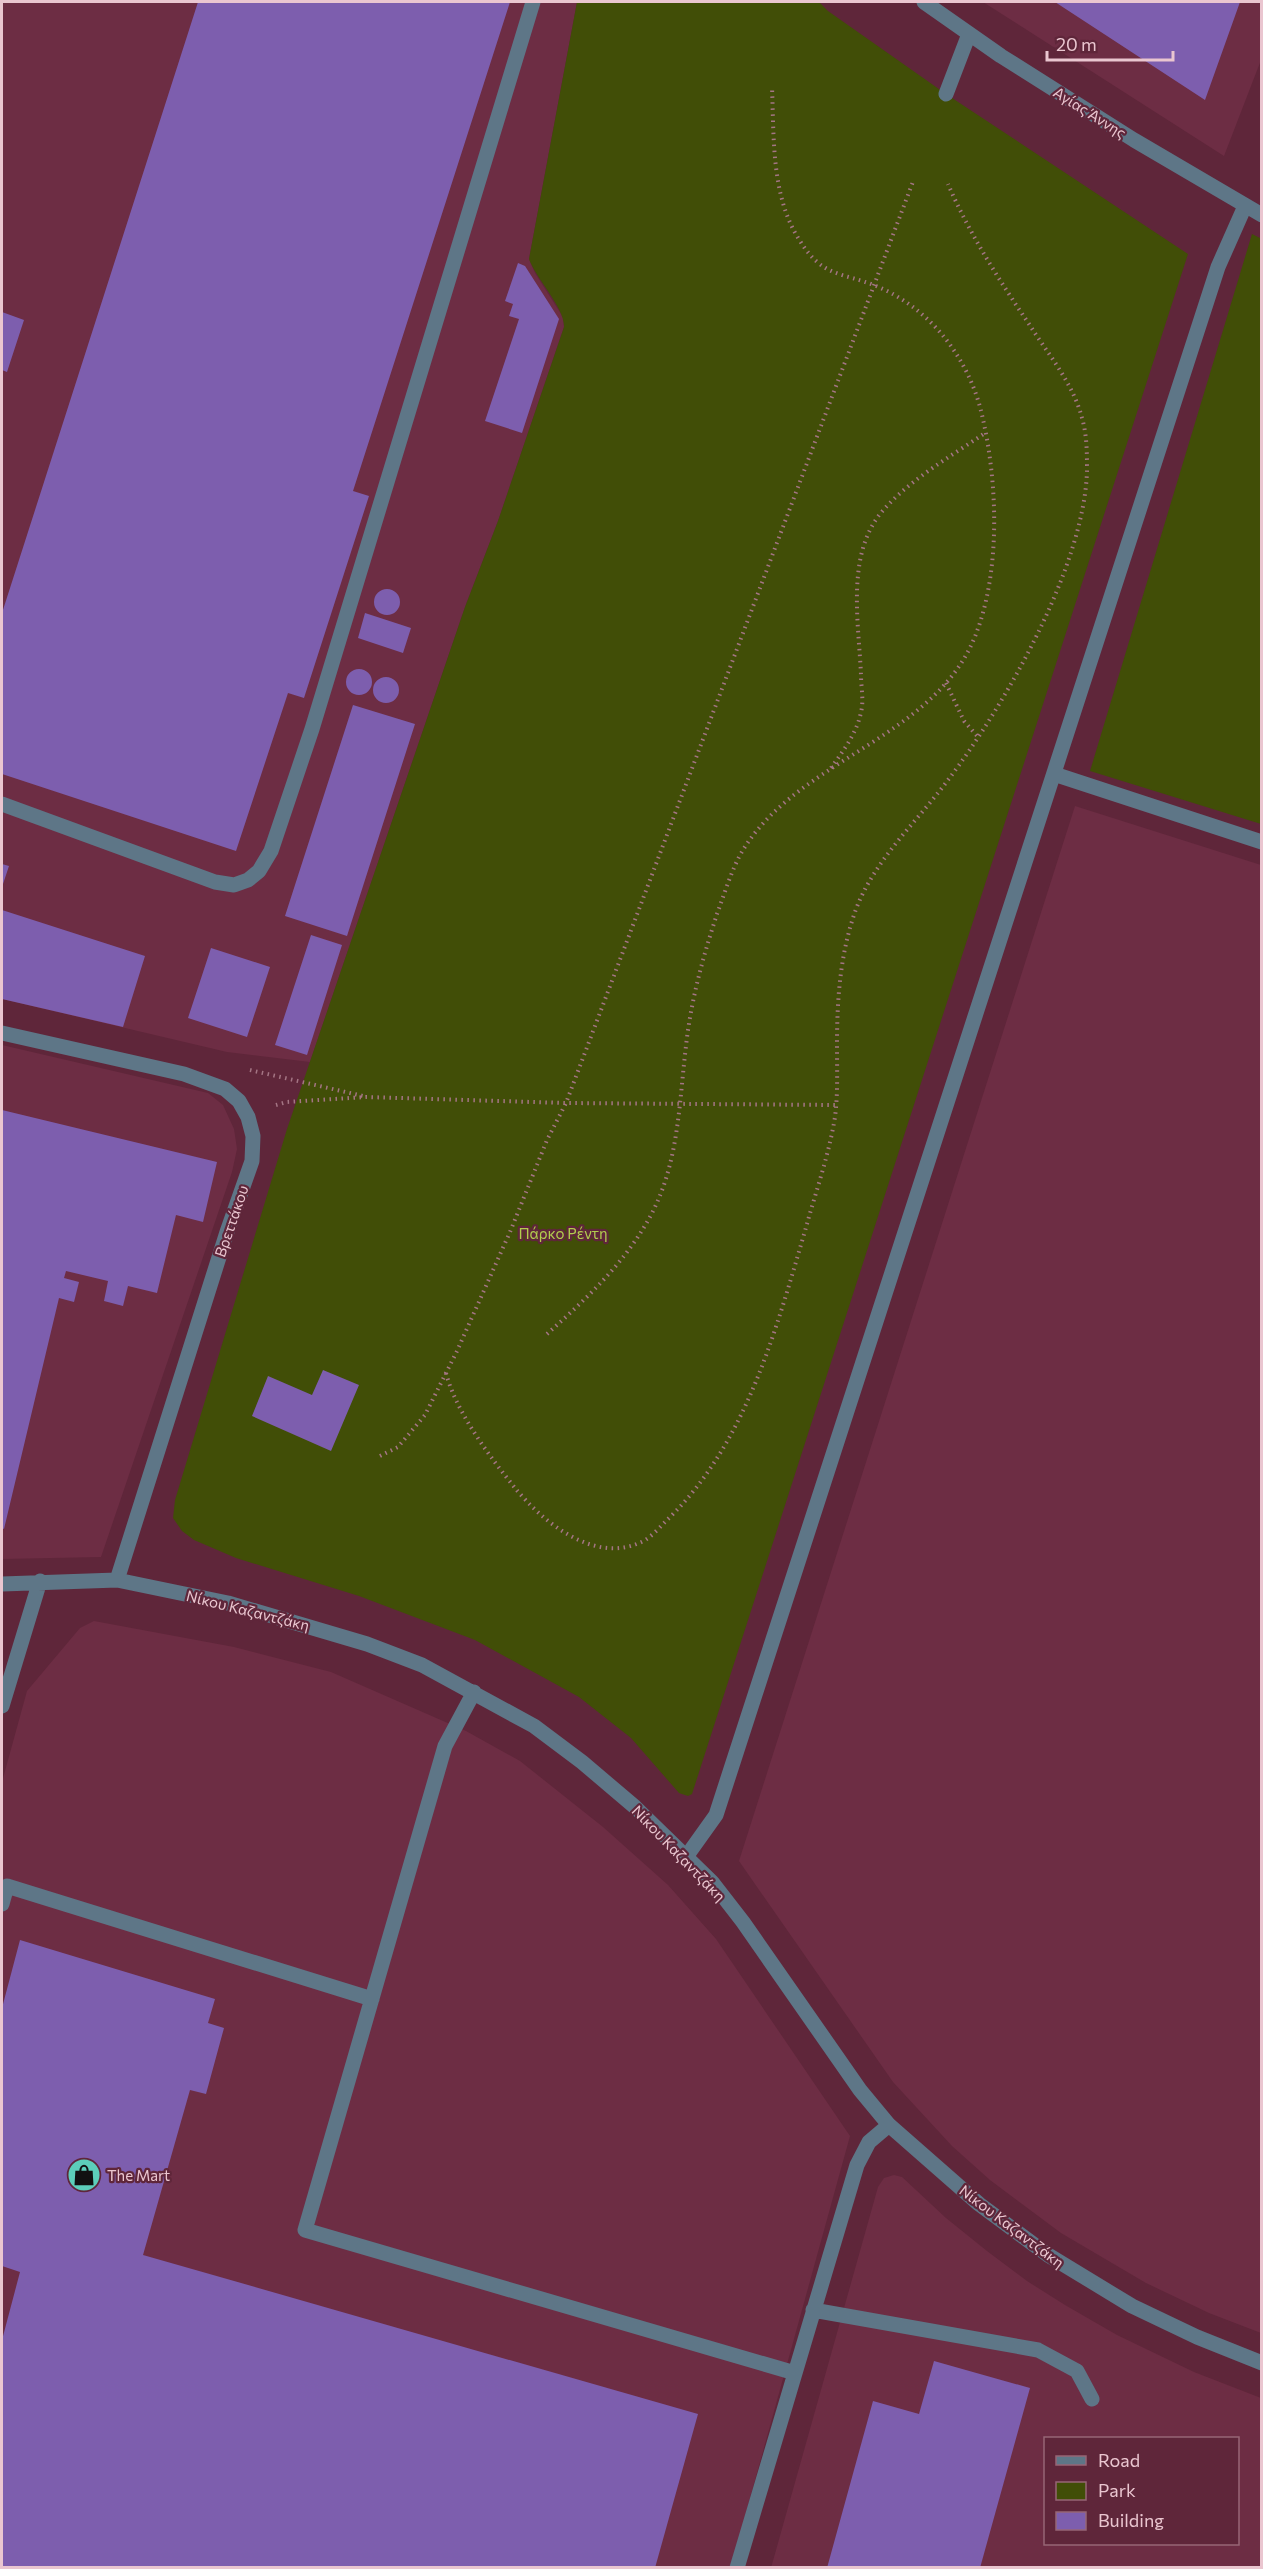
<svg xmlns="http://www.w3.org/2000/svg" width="1263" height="2569" viewBox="0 0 1263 2569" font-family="Commissioner,sans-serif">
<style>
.built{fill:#6d2d44;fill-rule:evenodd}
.green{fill:#414e07}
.building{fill:#7d5eae}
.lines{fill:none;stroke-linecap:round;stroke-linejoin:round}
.path{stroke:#a47584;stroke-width:4;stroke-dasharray:1.5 4.5;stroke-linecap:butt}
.minor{stroke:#5e7687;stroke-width:15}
.labels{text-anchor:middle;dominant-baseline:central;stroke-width:4.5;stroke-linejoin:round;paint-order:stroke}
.street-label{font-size:15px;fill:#eac6d0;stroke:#5f263a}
.park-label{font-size:15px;fill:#b2cd4e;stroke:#5f263a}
.poi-label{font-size:15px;fill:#eac6d0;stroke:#5f263a;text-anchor:start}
</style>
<rect width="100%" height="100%" fill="#5f263a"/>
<!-- built -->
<path class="built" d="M2 2H577L529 259 535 273 563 317 564 327 498 521 465 607 310 1062 227 1052 2 999Z
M983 2H1261V60L1224 156Z
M1075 806 1261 865V2333L1209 2313 1146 2283 1061 2233 990 2180 952 2146 893 2082 739 1861Z
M2 1045 208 1093 223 1105 234 1129 237 1149 232 1172 101 1557 2 1559Z
M94 1621 234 1647 331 1672 466 1731 520 1761 603 1827 668 1885 716 1939 850 2136 731 2567 2 2568V1782L27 1691 80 1628Z
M894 2175 902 2177 946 2218 987 2251 1027 2281 1065 2305 1117 2335 1194 2372 1261 2398V2567L771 2568 878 2187 884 2178ZM1046 2438H1238V2544H1046Z"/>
<!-- green -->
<path class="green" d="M577 2H819L828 11 946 94 1188 254 692 1794 688 1796 679 1793 631 1738 579 1697 475 1640 359 1596 236 1558 194 1540 182 1531 173 1518 175 1500 287 1129 465 607 498 521 564 327C565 308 536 279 529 259Z
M1252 234 1262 239 1261 824 1090 771Z"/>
<!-- building -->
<path class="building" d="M198 2H510L353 491 369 496 304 698 288 693 236 851 2 774V613Z
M1055 2H1240L1205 100Z
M518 263 525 266 559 319 522 433 485 421 519 319 509 316 513 304 505 301Z
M2 312 24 320 7 372 2 370Z
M374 602a13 13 0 1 1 26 0a13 13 0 1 1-26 0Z
M365 613 411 628 403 653 358 638Z
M346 682a13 13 0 1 1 26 0a13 13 0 1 1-26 0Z
M373 690a13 13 0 1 1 26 0a13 13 0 1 1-26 0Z
M353 705 415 724 347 936 285 916Z
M2 864 9 866 2 887Z
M2 910 145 956 123 1027 2 999Z
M311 935 342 945 307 1055 275 1045Z
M211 948 270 967 247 1037 188 1018Z
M2 1110 217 1162 203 1222 176 1215 157 1293 128 1286 123 1306 104 1301 108 1281 66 1271 64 1278 79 1282 74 1302 59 1298 4 1529 2 1528Z
M323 1370 359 1385 331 1451 252 1416 268 1376 312 1395Z
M20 1940 215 1999 208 2023 224 2028 206 2094 190 2090 143 2255 698 2414 655 2568H2V2340L20 2272 2 2266V2008Z
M934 2361 1030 2388 980 2568H827L873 2401 919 2414Z"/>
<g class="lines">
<!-- path -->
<path class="path" d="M946 683 964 721 978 737
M831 768C843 751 857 733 861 712 864 701 861 687 861 675 859 625 846 557 880 514 907 481 950 457 985 433
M250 1070 363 1096
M276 1105 287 1102 366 1097 566 1103 835 1105
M547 1334C586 1299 626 1262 651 1215 679 1162 679 1103 686 1046 691 1000 703 957 717 914 724 895 730 875 739 857 791 761 931 741 974 639 1001 574 998 483 982 415 969 358 930 308 876 286 842 272 823 278 800 241 771 197 774 137 772 87
M446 1373C456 1412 490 1457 515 1488 543 1522 593 1563 639 1543 650 1539 659 1528 667 1520 746 1444 775 1333 805 1231 815 1194 829 1155 835 1117 838 1094 837 1069 837 1045 837 1000 840 955 855 912 873 861 916 823 948 780 1005 705 1084 567 1087 471 1087 453 1087 435 1082 418 1073 383 1048 354 1029 324 999 280 969 233 948 184
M380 1456 398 1447 425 1415 457 1351 510 1232 547 1140 566 1103 914 179"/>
<!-- minor -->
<path class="minor" d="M924 2 1001 56 1134 140 1262 215
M946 94 969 34
M1054 774 1262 842
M2 804 215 882 234 885 248 880 259 871 271 851 312 729 533 2
M2 1033 184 1074 225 1089 239 1101 248 1117 253 1136 252 1161 227 1232 117 1580
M2 1584 117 1580 228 1603 367 1644 422 1665 534 1726 582 1762 635 1807 712 1882 743 1922 860 2090 889 2125 979 2204 1048 2255 1132 2306 1197 2337 1262 2363
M474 1692 445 1746 305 2230 795 2373
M2 1706 40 1581
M686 1857 716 1815 1218 267 1245 206
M2 1904 7 1886 372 1999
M813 2310 1038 2350 1077 2371 1092 2399
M737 2568 857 2165 869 2142 889 2125"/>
</g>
<!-- icons -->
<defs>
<g id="shop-disc" transform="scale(1.725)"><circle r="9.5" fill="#5cceba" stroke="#5f263a"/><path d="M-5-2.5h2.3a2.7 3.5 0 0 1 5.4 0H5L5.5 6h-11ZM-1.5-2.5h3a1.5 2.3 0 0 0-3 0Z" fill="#111"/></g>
</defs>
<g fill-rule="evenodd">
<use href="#shop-disc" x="84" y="2175"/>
</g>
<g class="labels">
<!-- street labels -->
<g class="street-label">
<text transform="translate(1090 112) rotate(32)">Αγίας Άννης</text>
<text transform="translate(231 1221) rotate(-71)">Βρεττάκου</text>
<text transform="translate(248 1610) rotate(14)">Νίκου Καζαντζάκη</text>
<text transform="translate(679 1853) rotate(46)">Νίκου Καζαντζάκη</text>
<text transform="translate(1012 2226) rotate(37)">Νίκου Καζαντζάκη</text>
</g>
<!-- park labels -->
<g class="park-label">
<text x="563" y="1233">Πάρκο Ρέντη</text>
</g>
<!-- poi labels -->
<g class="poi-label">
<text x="107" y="2175">The Mart</text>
</g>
</g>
<!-- border -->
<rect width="1263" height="2569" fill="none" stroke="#eac6d0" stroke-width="6"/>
<!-- legend -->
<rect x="1044" y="2437" width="195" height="108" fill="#5f263a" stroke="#976676" stroke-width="1.5"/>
<rect x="1056" y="2456" width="30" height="9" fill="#5e7687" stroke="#976676" stroke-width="1.5"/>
<text x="1098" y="2467" font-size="18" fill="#eac6d0">Road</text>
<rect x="1056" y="2482" width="30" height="18" fill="#414e07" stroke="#976676" stroke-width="1.5"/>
<text x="1098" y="2497" font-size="18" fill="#eac6d0">Park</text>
<rect x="1056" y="2512" width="30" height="18" fill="#7d5eae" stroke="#976676" stroke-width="1.5"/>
<text x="1098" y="2527" font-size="18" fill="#eac6d0">Building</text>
<!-- scale -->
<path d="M1047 51v9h126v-9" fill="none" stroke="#eac6d0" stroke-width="3"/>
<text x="1056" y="51" font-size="18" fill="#eac6d0" stroke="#5f263a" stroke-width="4.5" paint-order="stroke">20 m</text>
</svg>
